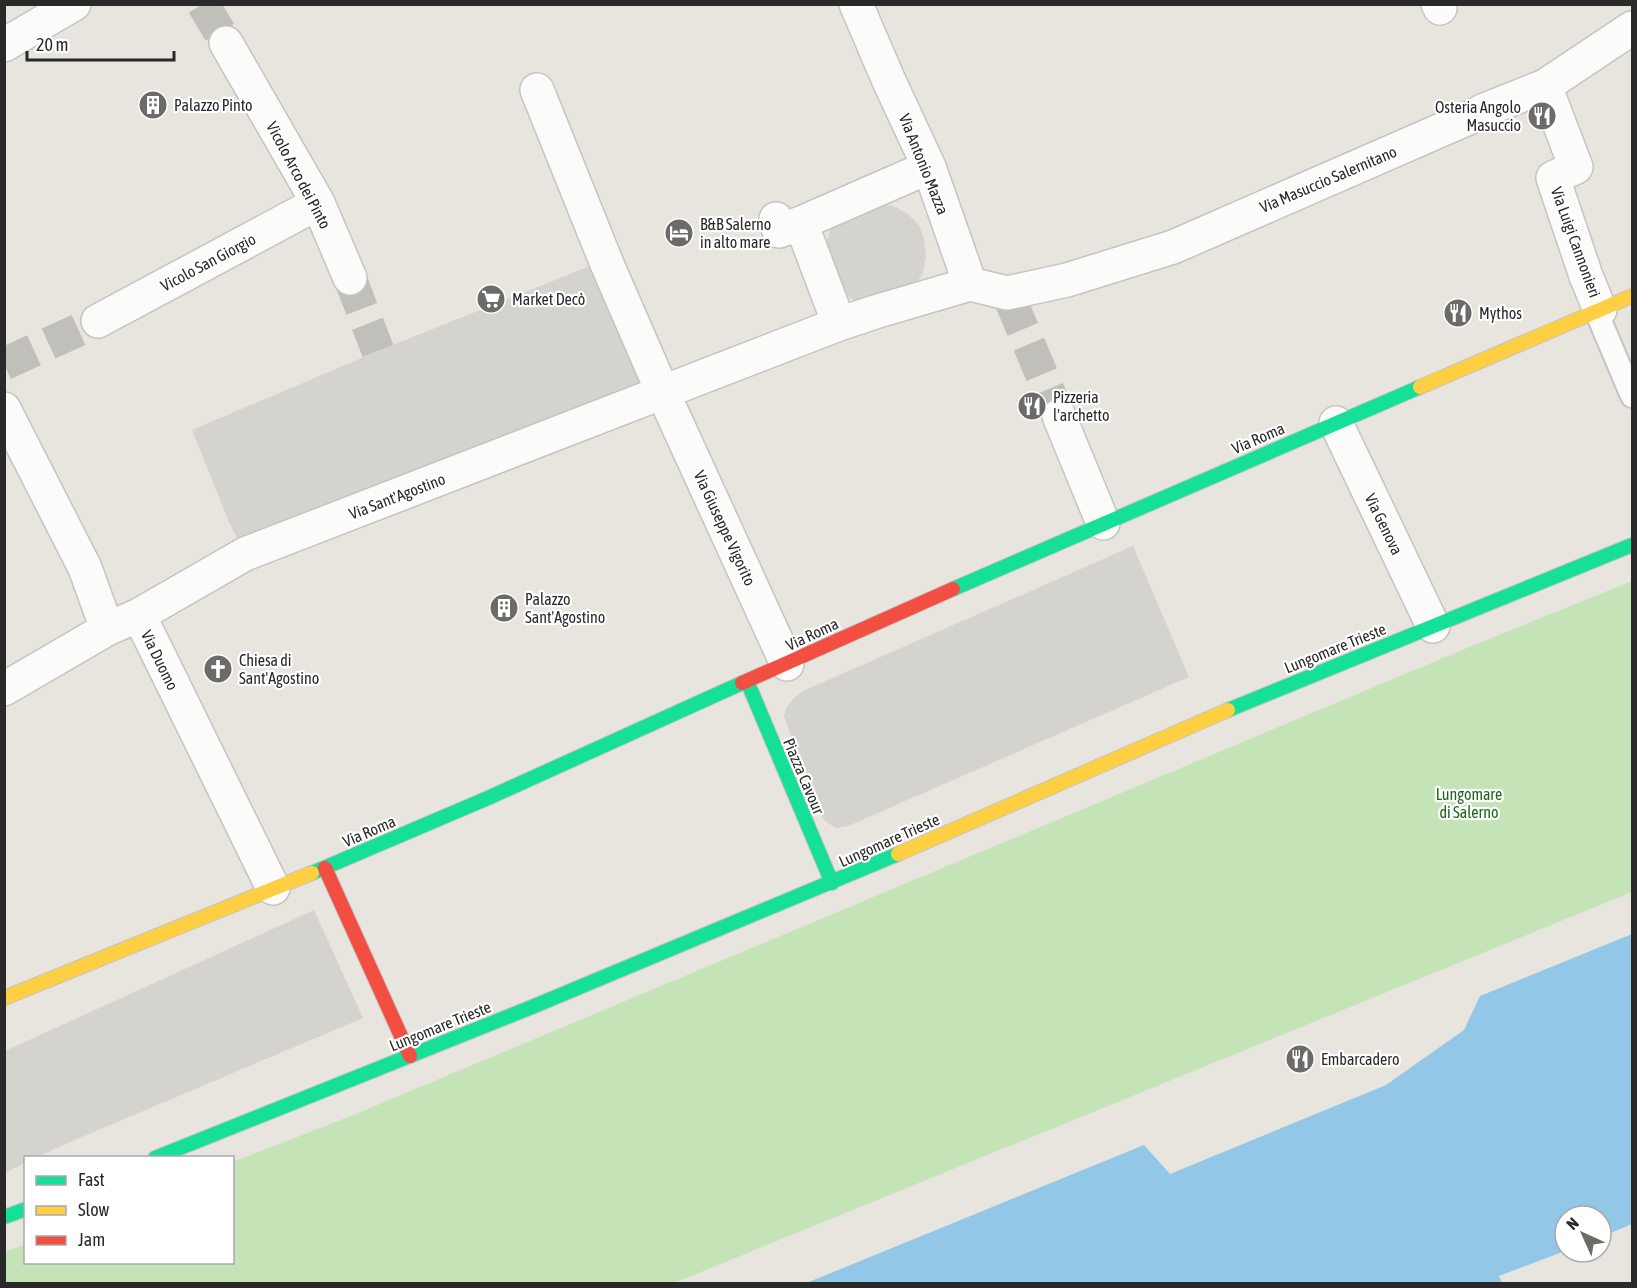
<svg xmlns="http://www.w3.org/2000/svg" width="1637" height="1288" viewBox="0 0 1637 1288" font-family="'Asap Condensed',sans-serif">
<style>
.green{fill:#c4e3b7}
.plaza{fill:#d5d3cd}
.water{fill:#93c7e7;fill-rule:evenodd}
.pier{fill:#e7e5de}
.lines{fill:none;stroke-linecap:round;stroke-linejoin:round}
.street-tunnel{stroke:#c1bfba;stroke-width:33;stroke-dasharray:33 16;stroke-linecap:butt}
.lane-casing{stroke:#c5c4c3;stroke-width:26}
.street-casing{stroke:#c5c4c3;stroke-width:36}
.fast-casing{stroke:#c5c4c3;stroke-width:16}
.slow-casing{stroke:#c5c4c3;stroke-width:16}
.jam-casing{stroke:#c5c4c3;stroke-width:16}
.lane{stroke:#fbfbfa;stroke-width:22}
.street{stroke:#fbfbfa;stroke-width:33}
.fast{stroke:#16e098;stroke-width:14}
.slow{stroke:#ffcf43;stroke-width:14}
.jam{stroke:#f24e42;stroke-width:14}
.labels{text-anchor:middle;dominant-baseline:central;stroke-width:4.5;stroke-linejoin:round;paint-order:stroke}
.poi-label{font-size:16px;fill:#292929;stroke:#fff;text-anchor:start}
.street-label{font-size:16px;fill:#292929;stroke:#fff}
.park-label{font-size:16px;fill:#21631b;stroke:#fff}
</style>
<rect width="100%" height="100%" fill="#e7e5de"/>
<!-- green -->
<path class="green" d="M1632 581V892L674 1283H5V1252L25 1244 26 1262H232L233 1162 351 1116 1467 648Z"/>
<!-- plaza -->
<path class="plaza" d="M879 203 893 206 907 213 919 225 924 239 926 256 923 273 914 287 870 304 853 300 840 290 825 247 829 233 838 220Z
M590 266 646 386 245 554 229 522 192 430 378 351Z
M1133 546 1189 677 848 826 836 828 825 821 818 808 784 716 787 707 794 698 803 691Z
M314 910 363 1018 77 1139 37 1157 26 1158 25 1163 5 1173V1051Z"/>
<!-- water -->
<path class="water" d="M1632 934V1283L804 1284 1144 1145 1170 1174 1386 1085 1464 1030 1480 996ZM1565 1216H1601V1252H1565Z"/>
<!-- pier -->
<path class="pier" d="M1632 1224V1283H1502L1499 1276 1565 1251 1601 1252V1237Z"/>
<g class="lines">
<!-- street-tunnel -->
<path class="street-tunnel" d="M203 4 226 43
M350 278 378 351
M1010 299 1059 416
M4 364 98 321"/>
<!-- lane casing -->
<g class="lane-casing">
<path id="lane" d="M1596 311 1632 396"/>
</g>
<!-- street casing -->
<g class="street-casing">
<path id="street" d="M856 4 889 81 929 167 970 284 1007 293 1067 280 1173 247 1480 113 1482 111 1545 86 1632 28
M1438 4 1440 8
M226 43 318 203 350 278
M4 45 74 4
M1545 86 1576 167 1553 178 1586 276 1600 310
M537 90 607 264 663 393 787 664
M776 219 779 231 801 223 839 324
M801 223 929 167
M98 321 318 203
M4 409 85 568 107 629 139 615 273 888
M1059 416 1103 523
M1336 423 1433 626
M139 615 245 554 839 324 875 312 970 284
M4 689 107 629"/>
</g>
<!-- fast casing -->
<g class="fast-casing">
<path id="fast" d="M953 589 1420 387
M747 681 832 883
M1228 710 1632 545
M312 873 488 798 742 683
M155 1158 532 1007 898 854
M4 1217 26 1209"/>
</g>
<!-- slow casing -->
<g class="slow-casing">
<path id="slow" d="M1420 387 1632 296
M898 854 1228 710
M4 998 312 873"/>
</g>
<!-- jam casing -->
<g class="jam-casing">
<path id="jam" d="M742 683 953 589
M325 868 410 1056"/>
</g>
<!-- lane -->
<use href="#lane" class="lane"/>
<!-- street -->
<use href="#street" class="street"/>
<!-- fast -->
<use href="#fast" class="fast"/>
<!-- slow -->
<use href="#slow" class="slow"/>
<!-- jam -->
<use href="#jam" class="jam"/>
</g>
<!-- icons -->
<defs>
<g id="building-disc" transform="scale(1.5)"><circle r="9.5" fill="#6c6b68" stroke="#fff"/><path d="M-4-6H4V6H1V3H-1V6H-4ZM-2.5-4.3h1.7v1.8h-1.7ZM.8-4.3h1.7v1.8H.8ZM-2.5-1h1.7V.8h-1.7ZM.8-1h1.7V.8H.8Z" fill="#fff"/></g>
<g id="restaurant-disc" transform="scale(1.5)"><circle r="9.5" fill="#6c6b68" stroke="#fff"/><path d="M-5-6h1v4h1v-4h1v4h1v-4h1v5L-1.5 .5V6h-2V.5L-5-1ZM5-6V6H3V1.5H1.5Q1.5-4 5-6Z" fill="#fff"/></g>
<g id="hotel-disc" transform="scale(1.5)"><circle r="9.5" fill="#6c6b68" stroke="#fff"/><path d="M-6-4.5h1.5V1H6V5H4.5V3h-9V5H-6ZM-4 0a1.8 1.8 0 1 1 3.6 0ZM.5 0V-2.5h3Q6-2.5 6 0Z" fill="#fff"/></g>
<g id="supermarket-disc" transform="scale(1.5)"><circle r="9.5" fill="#6c6b68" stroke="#fff"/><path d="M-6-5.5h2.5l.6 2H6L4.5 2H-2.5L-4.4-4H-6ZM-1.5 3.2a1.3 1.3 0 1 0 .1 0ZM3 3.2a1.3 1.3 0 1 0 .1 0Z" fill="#fff"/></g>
<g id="church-disc" transform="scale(1.5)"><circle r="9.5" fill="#6c6b68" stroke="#fff"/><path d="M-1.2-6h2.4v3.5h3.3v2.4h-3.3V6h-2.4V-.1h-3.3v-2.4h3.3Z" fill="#fff"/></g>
</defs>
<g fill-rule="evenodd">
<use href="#building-disc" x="153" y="105"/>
<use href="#restaurant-disc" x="1542" y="116"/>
<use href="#hotel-disc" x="679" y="233"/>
<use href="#supermarket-disc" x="491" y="299"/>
<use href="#restaurant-disc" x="1458" y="313"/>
<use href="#restaurant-disc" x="1032" y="406"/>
<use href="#building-disc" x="504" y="608"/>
<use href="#church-disc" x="218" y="669"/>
<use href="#restaurant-disc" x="1300" y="1059"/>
</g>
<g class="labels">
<!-- poi labels -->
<g class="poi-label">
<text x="174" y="105">Palazzo Pinto</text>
<text x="1521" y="107" text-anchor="end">Osteria Angolo<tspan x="1521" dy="18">Masuccio</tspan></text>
<text x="700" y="224">B&amp;B Salerno<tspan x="700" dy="18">in alto mare</tspan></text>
<text x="512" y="299">Market Decò</text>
<text x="1479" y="313">Mythos</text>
<text x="1053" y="397">Pizzeria<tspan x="1053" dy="18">l'archetto</tspan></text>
<text x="525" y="599">Palazzo<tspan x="525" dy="18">Sant'Agostino</tspan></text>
<text x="239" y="660">Chiesa di<tspan x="239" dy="18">Sant'Agostino</tspan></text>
<text x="1321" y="1059">Embarcadero</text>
</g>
<!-- street labels -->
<g class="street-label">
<text transform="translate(924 164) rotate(68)">Via Antonio Mazza</text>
<text transform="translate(299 175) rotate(62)">Vicolo Arco dei Pinto</text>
<text transform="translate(1328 179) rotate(-23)">Via Masuccio Salernitano</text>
<text transform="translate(1576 242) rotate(70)">Via Luigi Cannonieri</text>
<text transform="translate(208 262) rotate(-28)">Vicolo San Giorgio</text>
<text transform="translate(1258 438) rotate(-23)">Via Roma</text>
<text transform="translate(397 496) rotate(-21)">Via Sant'Agostino</text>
<text transform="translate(1384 524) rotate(64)">Via Genova</text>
<text transform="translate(725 528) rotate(65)">Via Giuseppe Vigorito</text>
<text transform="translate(812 634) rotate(-25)">Via Roma</text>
<text transform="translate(1335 648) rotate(-22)">Lungomare Trieste</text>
<text transform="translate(160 660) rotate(64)">Via Duomo</text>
<text transform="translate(804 776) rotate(67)">Piazza Cavour</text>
<text transform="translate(369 831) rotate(-23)">Via Roma</text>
<text transform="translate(889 840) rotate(-24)">Lungomare Trieste</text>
<text transform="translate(440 1026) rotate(-22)">Lungomare Trieste</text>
</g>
<!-- park labels -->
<g class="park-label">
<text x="1469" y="794">Lungomare<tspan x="1469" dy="18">di Salerno</tspan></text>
</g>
</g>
<!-- border -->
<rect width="1637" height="1288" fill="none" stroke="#292929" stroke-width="12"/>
<!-- legend -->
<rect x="24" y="1156" width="210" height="108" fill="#ffffff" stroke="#a9a9a9" stroke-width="1.5"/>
<rect x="36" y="1176" width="30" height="9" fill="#16e098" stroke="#a9a9a9" stroke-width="1.5"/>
<text x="78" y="1186" font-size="18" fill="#292929">Fast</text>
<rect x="36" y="1206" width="30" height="9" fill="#ffcf43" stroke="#a9a9a9" stroke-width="1.5"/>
<text x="78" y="1216" font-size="18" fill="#292929">Slow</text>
<rect x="36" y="1236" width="30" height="9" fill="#f24e42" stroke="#a9a9a9" stroke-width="1.5"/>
<text x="78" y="1246" font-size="18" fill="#292929">Jam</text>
<!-- north arrow -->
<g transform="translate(1583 1234) rotate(315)"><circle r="28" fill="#ffffff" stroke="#a9a9a9" stroke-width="1.5"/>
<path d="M0-4.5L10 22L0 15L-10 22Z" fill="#6c6b68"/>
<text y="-9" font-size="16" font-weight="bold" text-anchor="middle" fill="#292929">N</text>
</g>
<!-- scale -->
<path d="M27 51v9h147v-9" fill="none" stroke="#292929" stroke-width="3"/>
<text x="36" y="51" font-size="18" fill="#292929" stroke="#ffffff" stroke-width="4.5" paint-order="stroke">20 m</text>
</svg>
